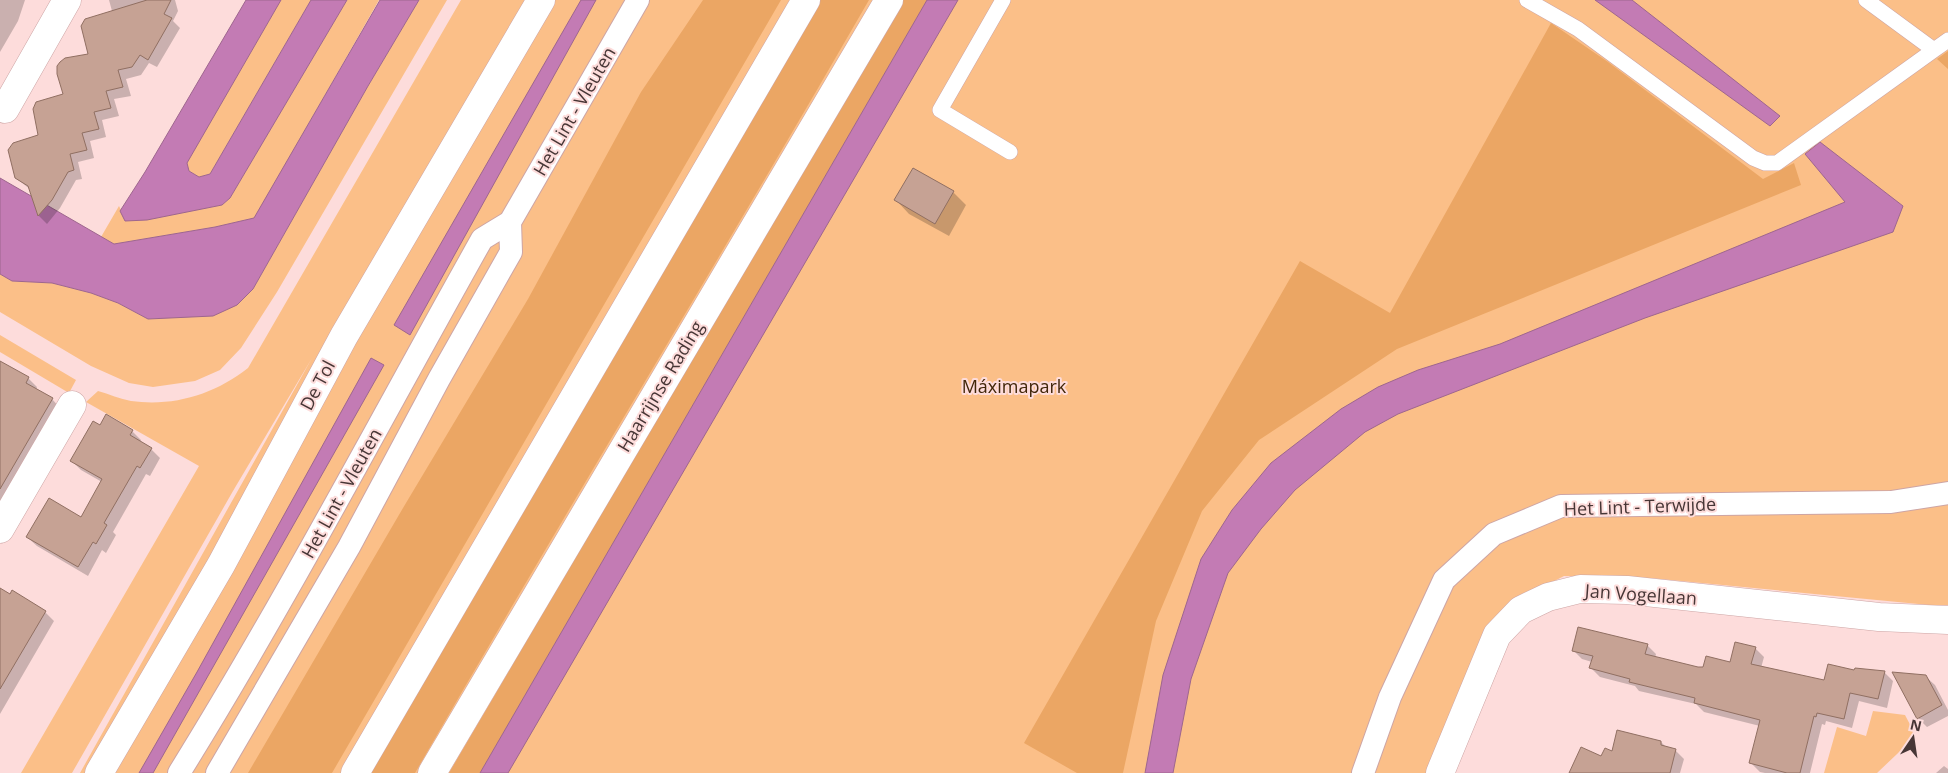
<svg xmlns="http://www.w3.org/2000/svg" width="1948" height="773" viewBox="0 0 1948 773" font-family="'Open Sans',sans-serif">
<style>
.green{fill:#fbbf88}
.forest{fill:#eba664}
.water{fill:#c37bb4;stroke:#9e668e}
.shadow{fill:#0003}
.building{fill:#c6a294;stroke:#906f62}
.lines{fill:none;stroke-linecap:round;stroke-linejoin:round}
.service-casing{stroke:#cda5a5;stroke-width:16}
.pedestrian-casing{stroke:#cda5a5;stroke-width:24}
.minor-casing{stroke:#cda5a5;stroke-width:29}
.tertiary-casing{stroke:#cda5a5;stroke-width:29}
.secondary-casing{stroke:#cda5a5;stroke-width:29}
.service{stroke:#fff;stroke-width:15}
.pedestrian{stroke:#fff;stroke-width:22}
.minor{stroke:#fff;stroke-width:28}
.tertiary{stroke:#fff;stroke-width:28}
.secondary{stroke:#fff;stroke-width:28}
.labels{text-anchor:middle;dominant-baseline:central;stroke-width:4;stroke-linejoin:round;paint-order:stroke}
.street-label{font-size:18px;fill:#473636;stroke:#fddcdb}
.park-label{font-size:18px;fill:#412609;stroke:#fddcdb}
</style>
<rect width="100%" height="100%" fill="#fddcdb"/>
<!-- green -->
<path class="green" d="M281 0H311L210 174 199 177 189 171 186 163Z
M347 0H379L255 218 215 227 114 244 101 237 119 206 126 220 222 205 230 198Z
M419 0H447L277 292 241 348 220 370 195 381 153 387 129 383 91 366 0 312V274L12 281 52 283 91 293 118 303 148 319 178 317 237 305 253 289 368 86Z
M461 0H1948V605H1929L1650 578 1564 576 1514 602 1486 630 1451 709 1428 773H80L312 358 233 491 72 773H21L199 466 86 402 98 391C109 394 120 399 131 401 174 407 215 394 248 368Z
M0 335 76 380 69 393 0 352Z
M1873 711 1905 715 1916 736 1877 773H1824L1837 727 1866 736Z"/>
<!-- forest -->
<path class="forest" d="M703 0H781L332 773H248L403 508 528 299 641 92Z
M820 0H869C720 259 564 514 415 773H371Z
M903 0H927L480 773H449Z
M1551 23 1608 62 1763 179 1794 163 1801 185 1397 349 1259 440 1202 511 1156 621 1123 773H1077L1024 743 1300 261 1390 313Z
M1948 51V69L1937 59Z"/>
<!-- water -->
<path class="water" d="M246 0H281L187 163 189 171 199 177 210 174 311 0H347L230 198 222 205 147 220 125 221 120 211 145 172Z
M380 0H419L368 86 253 289 237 305 213 316 148 319 118 303 91 293 52 283 12 281 0 274V178L114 244 215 227 254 218Z
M581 0H596L410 335 394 325Z
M927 0H958L508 773H480Z
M1595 0H1632L1780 116 1770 126Z
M1820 142 1903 206 1893 232 1645 318 1398 414 1365 432 1295 490 1261 529 1228 573 1191 679 1173 773H1145L1163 675 1201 559 1232 510 1271 463 1341 409 1378 387 1418 370 1500 344 1845 202 1805 154Z
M371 358 384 365 153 773H139L197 672Z"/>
<!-- shadow -->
<path class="shadow" d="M0 0H25L18 21 0 52Z
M109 0H175L178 11 173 21 180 28 157 67 149 63 141 75 126 79 131 96 114 99 119 116 102 120 106 137 90 141 94 158 78 162 82 179 76 180 60 208 47 224 39 216 31 190 16 178 89 54 112 11Z
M953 192 966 205 949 236 909 214 896 200Z
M0 364 28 378 37 387 36 390 52 399 61 409 0 514Z
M100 427 132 431 141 440 140 443 151 449 160 458 150 476 146 474 113 532 116 535 106 553 102 550 88 576 37 546 27 537 81 518 102 482 81 470 72 461Z
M0 601 45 612 54 621 0 714Z
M1647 645 1656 654 1655 658 1698 668 1731 664 1755 648 1764 657 1761 668 1824 682 1855 671 1884 672 1893 681 1887 708 1859 701 1852 728 1826 721 1825 725 1822 724 1810 773H1765L1760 772 1751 763 1760 726 1704 712 1696 704 1639 691 1635 686 1600 677 1591 668 1592 662 1582 659 1573 650Z
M1925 676 1935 685 1948 710V716L1927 727 1918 718Z
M1661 742 1666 747 1675 750 1684 759 1680 773H1571L1613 753Z
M1944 766 1948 769V773H1936Z"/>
<!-- building -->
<path class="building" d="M147 0H171L164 14 172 18 148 60 140 55 132 67 118 70 123 87 106 91 111 108 94 112 99 129 82 133 87 150 70 154 74 170 68 172 52 200 38 216 28 186 15 178 8 150 13 143 38 135 33 109 36 102 63 94 57 74V66L60 62 65 58 88 54 81 26 85 19Z
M913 168 954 191 935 224 894 200Z
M0 361 29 377 26 383 53 398 0 489Z
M106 414 133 430 130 435 152 448 140 468 137 466 104 523 107 525 96 544 93 542 78 567 26 537 49 498 81 517 102 479 70 461 93 421 100 425Z
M0 588 10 594 12 590 46 611 0 689Z
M1578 627 1648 644 1645 654 1698 667H1703L1706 656 1730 662 1735 642 1756 647 1751 664 1824 680 1828 664 1854 670 1855 668 1885 671 1878 699 1850 693 1844 719 1817 713 1816 717 1814 716 1800 773H1787L1749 763 1760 720 1694 703 1695 698 1629 682 1630 679 1589 668 1593 656 1572 651Z
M1892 672 1926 675 1942 705 1917 719Z
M1617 730 1661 741V745L1676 749 1670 773H1569L1581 747 1601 756 1605 748 1612 751Z"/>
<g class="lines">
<!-- service casing -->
<g class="service-casing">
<path id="service" d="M1003 0 940 110 1010 152
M1527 0 1578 29 1753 158 1765 163H1777L1934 50
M1866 0 1934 50 1948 40"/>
</g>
<!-- pedestrian casing -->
<g class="pedestrian-casing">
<path id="pedestrian" d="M179 773C287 599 382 417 482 239L510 222 638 0
M217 773 349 547 439 379 511 252 510 222
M1363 773 1390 697 1444 580 1494 534 1561 506 1891 502 1948 493"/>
</g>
<!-- minor casing -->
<g class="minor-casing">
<path id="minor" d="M0 106 5 109 67 0
M0 529 72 405
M1440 773 1497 635 1521 610 1548 597 1580 589 1627 590 1879 617 1948 620"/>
</g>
<!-- tertiary casing -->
<g class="tertiary-casing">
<path id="tertiary" d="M99 773 221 565 344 336 541 0"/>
</g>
<!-- secondary casing -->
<g class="secondary-casing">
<path id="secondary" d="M355 773 806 0
M432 773 889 0"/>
</g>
<!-- service -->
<use href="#service" class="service"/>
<!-- pedestrian -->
<use href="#pedestrian" class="pedestrian"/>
<!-- minor -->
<use href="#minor" class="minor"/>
<!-- tertiary -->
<use href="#tertiary" class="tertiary"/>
<!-- secondary -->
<use href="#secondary" class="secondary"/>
</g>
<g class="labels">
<!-- street labels -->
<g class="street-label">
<text transform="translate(574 111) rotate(-60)">Het Lint - Vleuten</text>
<text transform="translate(317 385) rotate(-62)">De Tol</text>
<text transform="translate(660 386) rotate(-59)">Haarrijnse Rading</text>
<text transform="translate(341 493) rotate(-61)">Het Lint - Vleuten</text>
<text transform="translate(1640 506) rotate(-2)">Het Lint - Terwijde</text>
<text transform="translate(1641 594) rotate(4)">Jan Vogellaan</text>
</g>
<!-- park labels -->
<g class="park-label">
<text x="1014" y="386">Máximapark</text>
</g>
</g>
<!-- north arrow -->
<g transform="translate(1913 738) rotate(13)" stroke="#fddcdb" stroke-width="4" paint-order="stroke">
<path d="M0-4L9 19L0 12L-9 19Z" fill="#473636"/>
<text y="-8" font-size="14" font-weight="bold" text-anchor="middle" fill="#473636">N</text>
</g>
</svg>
